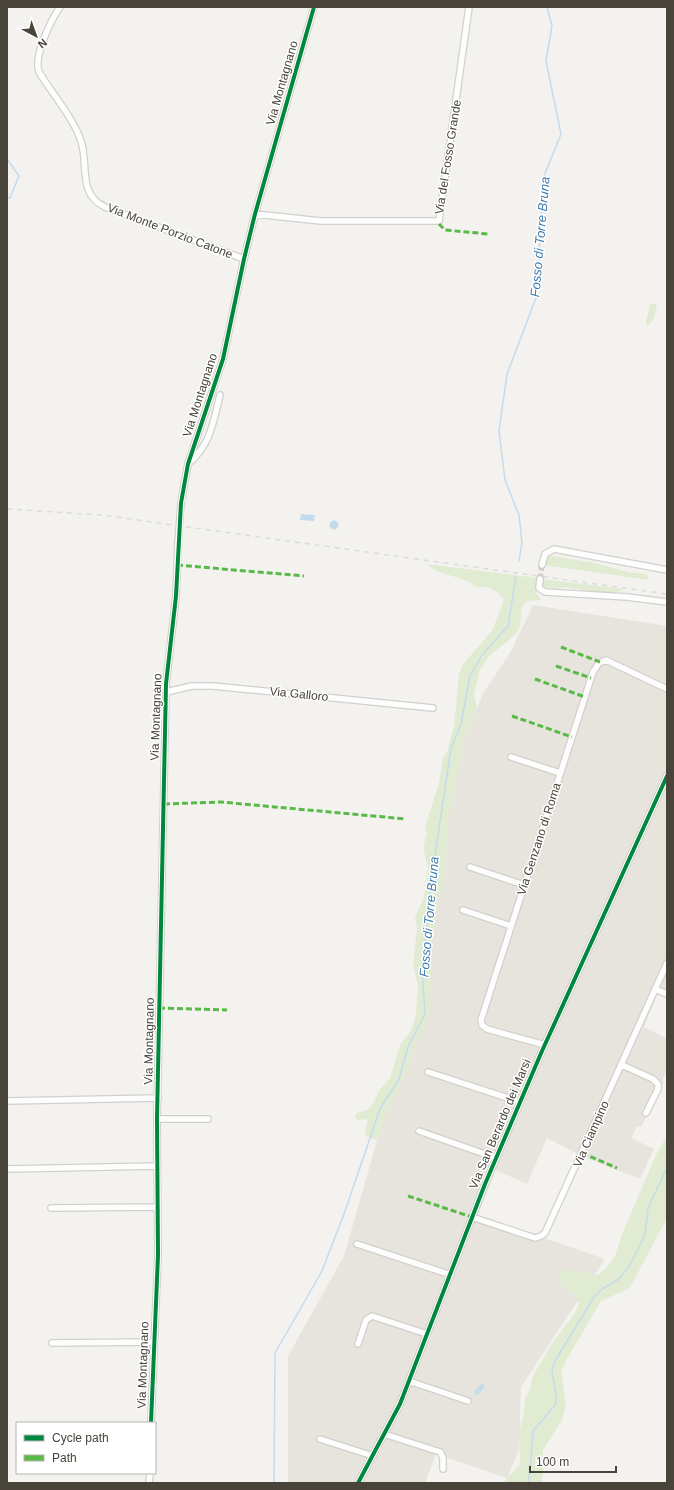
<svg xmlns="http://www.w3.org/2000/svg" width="674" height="1490" viewBox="0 0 674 1490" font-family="Arial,sans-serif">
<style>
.residential{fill:#e6e4dd}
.green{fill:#e0ebd2}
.water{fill:#c4dbec}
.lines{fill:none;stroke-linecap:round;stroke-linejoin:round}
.stream{stroke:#c4dbec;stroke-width:1.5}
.minor-tunnel{stroke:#d1cfcb;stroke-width:5.5;stroke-dasharray:5.5 3;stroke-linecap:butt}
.minor-casing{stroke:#d1d0cc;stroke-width:8}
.minor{stroke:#fdfdfd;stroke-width:5.5}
.rail{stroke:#dbdbdb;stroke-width:1.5;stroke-dasharray:5 5;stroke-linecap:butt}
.minor-bridge-casing{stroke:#d1d0cc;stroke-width:8;stroke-linecap:butt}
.minor-bridge{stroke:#fdfdfd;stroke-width:5.5}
.quiet{stroke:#58b947;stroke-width:3;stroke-dasharray:6 3;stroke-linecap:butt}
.cycleway-casing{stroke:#fff;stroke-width:6}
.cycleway{stroke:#00873e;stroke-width:4}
.labels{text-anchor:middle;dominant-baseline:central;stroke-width:3;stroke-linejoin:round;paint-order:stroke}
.street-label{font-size:12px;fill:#49443a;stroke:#fff}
.water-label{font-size:13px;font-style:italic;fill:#3c7aac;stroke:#fff}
</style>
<rect width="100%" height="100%" fill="#f3f2ef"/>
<!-- residential -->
<path class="residential" d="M533 605 667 626V996L658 992 644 1027 667 1039V1070L662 1080 664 1082 641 1127 637 1126 631 1138 654 1149 640 1179 586 1158 547 1138 527 1184 496 1170 478 1215 605 1259 521 1387 519 1450 507 1478 436 1454 425 1483H288V1356L344 1256 382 1123 405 1076 414 1048 430 971 432 941 446 858 448 819 466 732 484 692 510 653Z"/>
<!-- green -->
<path class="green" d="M650 304H656L657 306 653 320 647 326 646 322Z
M547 555 595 563 628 572 647 574 649 580 544 565Z
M426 564 537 578 536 593 541 600 527 601 522 606 520 626 515 635 489 656 479 672 474 696 477 707 466 732 448 819 446 858 432 941 430 1014 414 1048 405 1076 382 1123 378 1139C372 1140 369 1138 365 1134L368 1119 357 1120 355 1117 357 1113 367 1110 373 1103 380 1089 390 1078 400 1045 411 1031 416 1015 418 987 413 965 417 928 415 917 424 897 428 867 423 848 427 833 425 827 439 783 443 758 447 752 454 726 459 675 463 664 492 631 504 600 497 592 488 587H478L462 579 436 571Z
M542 579 623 589C615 597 582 589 571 588 562 587 552 588 543 588L541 587Z
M667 1136V1218L633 1282 628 1289 601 1301 568 1357 561 1371 566 1404 562 1420 543 1450V1474L541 1483H504L507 1478 520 1464 519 1432 524 1413 525 1398 530 1390 532 1378 538 1367 555 1339 575 1313 579 1304 576 1295 558 1282 559 1276 564 1270C577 1269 586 1274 598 1275L606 1268 615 1256 623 1232 656 1155Z"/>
<!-- water -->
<path class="water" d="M301 514 315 515 314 521 300 520Z
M329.5 525a4.5 4.5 0 1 1 9 0a4.5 4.5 0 1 1-9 0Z
M482 1383 485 1386 478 1395 474 1392Z"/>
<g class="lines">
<!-- stream -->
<path class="stream" d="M7 159 19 176 10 198H7
M519 561 522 543 519 515 505 480 499 431 507 374 536 298 544 176 561 134 546 61 552 26 547 7
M274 1483 275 1353 322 1271 344 1214 380 1109 399 1079 408 1047 425 1014 422 969 432 875 451 748 461 724 470 676 482 655 508 626 516 576
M528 1483 531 1459 533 1431 556 1404V1395L552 1371 555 1361 594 1297 602 1289 619 1279 630 1265 645 1235 648 1208 667 1168"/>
<!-- minor-tunnel -->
<path class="minor-tunnel" d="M540 579 542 565"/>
<!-- minor casing -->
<g class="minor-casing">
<path id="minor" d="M60 7C51 20 33 57 39 72 51 92 74 119 81 141 89 164 77 194 105 207L244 259
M255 214 321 221H439L469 7
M188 464C211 444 213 423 220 395
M181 503 188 464 223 359 244 259 255 214 314 7
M542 565 545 554 554 549 667 570
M540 579 539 588 545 592 627 597 667 602
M166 692 192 686H213L433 708
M511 757 560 773
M470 867 524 885
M463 910 511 926
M655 989 667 994
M545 1045 487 1029 482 1025 481 1020 593 672 599 663 606 660 667 689
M622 1065 653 1079 658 1084V1089L646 1113
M428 1072 520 1102
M7 1101 158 1098
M157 1119H208
M419 1131 496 1158
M7 1169 157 1166
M51 1208 157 1207
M472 1217 535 1238 541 1236 545 1233 667 963
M357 1244 451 1275
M52 1343 154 1342
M358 1344 366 1320 372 1316 427 1334
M409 1381 468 1401
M151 1423 158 1255 157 1119 166 684 176 596 178 544
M384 1434 440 1452 443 1458V1469
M320 1439 373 1456
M149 1483 150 1473
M358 1483 400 1404 485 1184 542 1051 667 776"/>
</g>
<!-- minor -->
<use href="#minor" class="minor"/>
<!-- rail -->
<path class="rail" d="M7 509 102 515 667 594"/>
<!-- minor-bridge casing -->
<g class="minor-bridge-casing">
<path id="minor-bridge" d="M178 544 181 503"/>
</g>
<!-- minor-bridge -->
<use href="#minor-bridge" class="minor-bridge"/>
<!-- quiet -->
<path class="quiet" d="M439 224 445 230 488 234
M177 565 304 576
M561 647 600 662
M556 666 591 678
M535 679 585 697
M512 716 572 737
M164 804 221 802 406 819
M159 1008 227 1010
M582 1153 617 1168
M408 1196 472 1217"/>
<!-- cycleway casing -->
<g class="cycleway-casing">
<path id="cycleway" d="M151 1423 158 1255 157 1119 166 684 176 596 181 503 188 464 223 359 244 259 255 214 314 7
M358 1483 400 1404 485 1184 542 1051 667 776"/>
</g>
<!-- cycleway -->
<use href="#cycleway" class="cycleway"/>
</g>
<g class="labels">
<!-- street labels -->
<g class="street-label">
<text transform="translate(282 83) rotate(-74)">Via Montagnano</text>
<text transform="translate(448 157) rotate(-81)">Via del Fosso Grande</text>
<text transform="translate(170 231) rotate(21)">Via Monte Porzio Catone</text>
<text transform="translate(200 395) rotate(-72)">Via Montagnano</text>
<text transform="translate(299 694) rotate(6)">Via Galloro</text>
<text transform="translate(156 717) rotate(-88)">Via Montagnano</text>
<text transform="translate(539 839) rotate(-72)">Via Genzano di Roma</text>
<text transform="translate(149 1041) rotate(-89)">Via Montagnano</text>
<text transform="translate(500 1124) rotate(-67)">Via San Berardo dei Marsi</text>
<text transform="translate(591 1134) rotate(-66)">Via Ciampino</text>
<text transform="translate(143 1365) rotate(-88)">Via Montagnano</text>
</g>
<!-- water labels -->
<g class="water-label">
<text transform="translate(540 237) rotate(-85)">Fosso di Torre Bruna</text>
<text transform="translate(429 917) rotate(-85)">Fosso di Torre Bruna</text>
</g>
</g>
<!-- border -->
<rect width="674" height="1490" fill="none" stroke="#49443a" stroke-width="16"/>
<!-- legend -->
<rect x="16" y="1422" width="140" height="52" fill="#ffffff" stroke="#b6b4b0"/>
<rect x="24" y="1435" width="20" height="6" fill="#00873e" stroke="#b6b4b0"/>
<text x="52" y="1442" font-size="12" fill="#49443a">Cycle path</text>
<rect x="24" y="1455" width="20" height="6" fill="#58b947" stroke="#b6b4b0"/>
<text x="52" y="1462" font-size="12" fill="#49443a">Path</text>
<!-- north arrow -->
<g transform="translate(36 36) rotate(139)" stroke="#ffffff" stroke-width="3" paint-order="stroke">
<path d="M0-3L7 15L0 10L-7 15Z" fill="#49443a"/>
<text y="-6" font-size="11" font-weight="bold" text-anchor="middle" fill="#49443a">N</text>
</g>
<!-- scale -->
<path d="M530 1466v6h86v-6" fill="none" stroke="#49443a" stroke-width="2"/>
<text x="536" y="1466" font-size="12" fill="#49443a" stroke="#ffffff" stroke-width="3" paint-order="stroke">100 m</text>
</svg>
